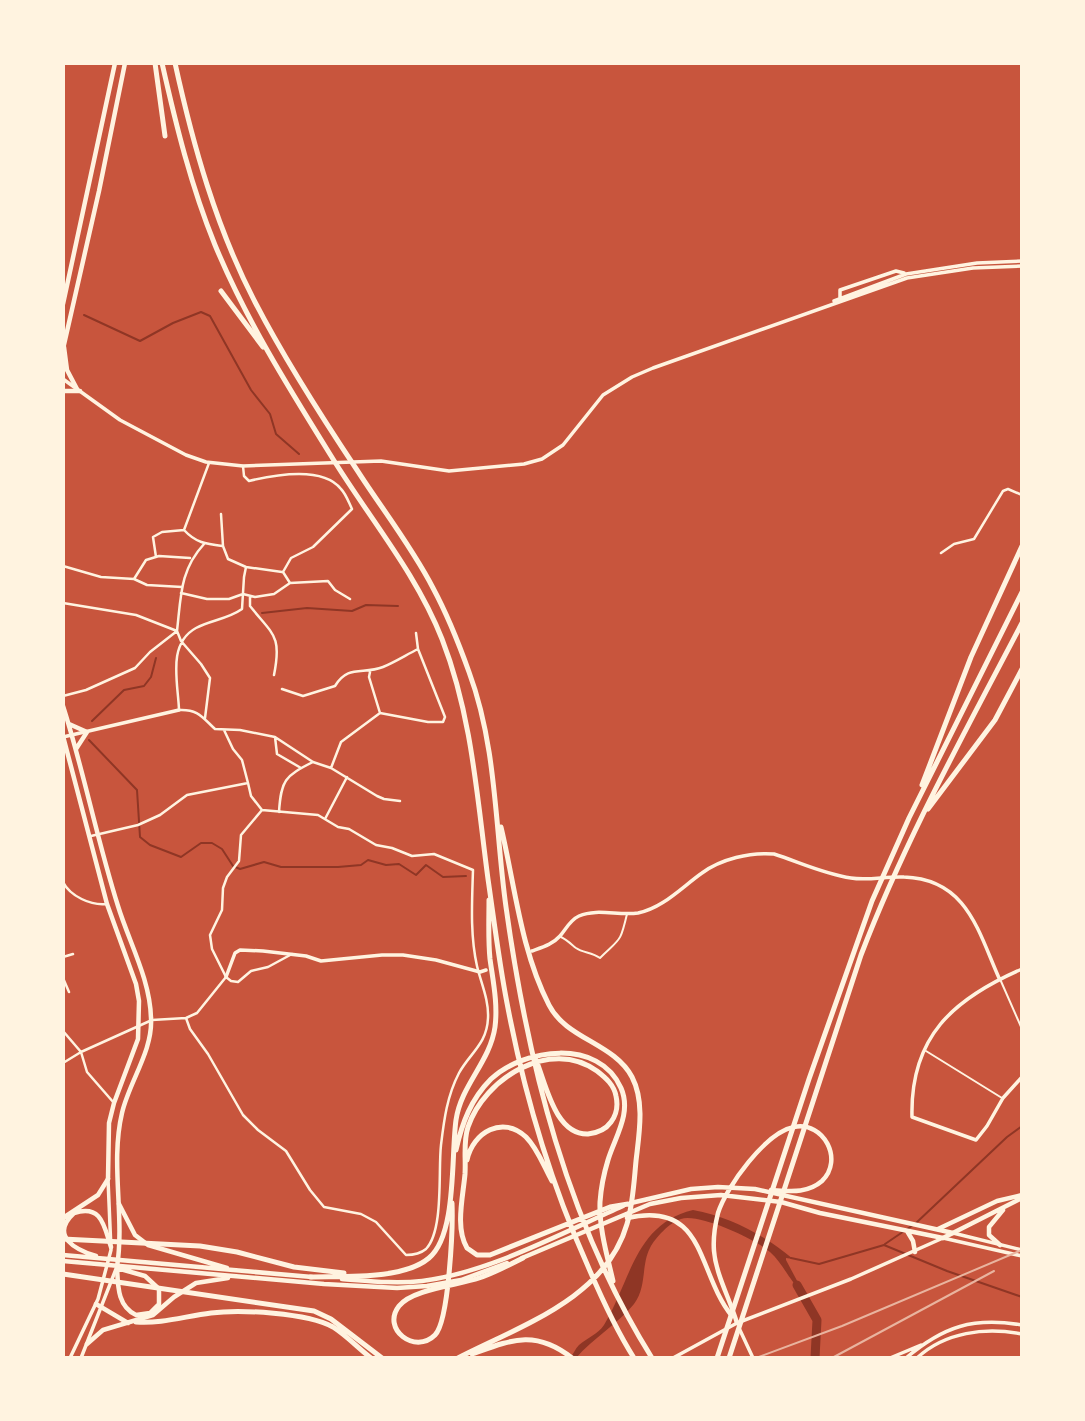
<svg xmlns="http://www.w3.org/2000/svg" width="1085" height="1421" viewBox="0 0 1085 1421" font-family="'Public Sans',sans-serif">
<style>
.water{fill:#8f3625}
.lines{fill:none;stroke-linecap:round;stroke-linejoin:round}
.stream{stroke:#8f3625;stroke-width:2}
.river{stroke:#8f3625;stroke-width:9}
.service{stroke:#fff3e0;stroke-width:2}
.minor{stroke:#fff3e0;stroke-width:2.5}
.tertiary{stroke:#fff3e0;stroke-width:3.5}
.secondary{stroke:#fff3e0;stroke-width:3.5}
.primary{stroke:#fff3e0;stroke-width:4.5}
.trunk{stroke:#fff3e0;stroke-width:4.5}
.motorway{stroke:#fff3e0;stroke-width:5}
.rail{stroke:#e9b49f;stroke-width:2}
</style>
<rect width="100%" height="100%" fill="#c8553d"/>
<!-- water -->
<path class="water" d="M693 1210C731 1217 764 1235 793 1259L786 1258V1260L803 1292C788 1280 783 1263 770 1252 755 1239 699 1213 681 1219 670 1222 655 1238 650 1248 641 1265 647 1287 634 1304 618 1324 593 1338 576 1358H570C574 1353 575 1349 579 1345 587 1338 598 1334 604 1325 631 1280 635 1224 693 1210Z"/>
<g class="lines">
<!-- stream -->
<path class="stream" d="M84 315 140 341 173 323 201 312 210 316 251 390 270 414 276 434 299 454
M262 613 307 608 352 611 366 605 398 606
M92 721 124 690 144 686 151 677 156 658
M89 740 137 790 140 837 150 845 181 857 201 843H212L222 849 233 866 240 869 264 862 281 867H338L361 865 368 860 386 865 399 864 416 875 426 865 443 877 466 876
M885 1244 916 1223 1007 1137 1022 1126
M791 1258 819 1264 884 1245 947 1271 1022 1297"/>
<!-- river -->
<path class="river" d="M797 1285 817 1320 815 1358"/>
<!-- service -->
<path class="service" d="M561 937C567 940 571 944 576 948 583 953 592 952 600 958 620 938 620 944 627 914
M1000 979 1022 1029
M926 1051 1002 1098"/>
<!-- minor -->
<path class="minor" d="M209 463 184 530C196 543 206 544 223 546
M243 466 244 476 249 481C274 475 323 466 341 489 346 494 349 503 352 509L313 547 291 558 283 572 290 583
M221 514 223 546 228 559 246 567 282 572
M941 553 954 544 974 539 1003 491 1008 489 1022 495
M156 557 153 537 162 532 184 530
M63 566 101 577 134 579 147 585 182 587
M246 567 244 577 242 609C228 619 211 620 196 628 167 644 178 682 179 710 198 709 202 717 215 729L240 730 275 737 313 762 331 768 377 796 384 799 400 801
M134 579 146 560 159 556 190 558
M181 593 207 599H229L243 594 255 597 274 594 290 583 328 581 335 590 350 599
M250 596V606C273 635 282 635 274 675
M63 603 136 615 177 631 181 641 201 664 210 678 205 718
M370 672 369 677 380 713
M282 689 303 696 335 686C348 664 363 675 383 667 395 662 406 655 418 649
M63 696 86 690 135 668 150 652 177 631C181 596 180 570 204 544
M224 730 233 749 242 760 248 783
M275 737 277 754 301 768
M331 768 341 742 380 713 428 722H443L445 717 418 649 416 633
M262 810 241 835 239 861 227 877 223 888 222 910 210 935 212 949 226 977 231 981 238 982 251 971 268 967 292 954
M279 812C281 780 285 776 313 762
M325 819 347 777
M91 836 138 825 160 815 187 795 248 783 251 796 262 810 318 815 338 827 349 829 376 845 392 848 412 856 434 854 473 870C472 902 470 935 477 966 481 983 489 1000 488 1018 487 1044 470 1053 459 1073 447 1096 444 1120 441 1145 438 1171 444 1230 426 1249 420 1254 413 1255 406 1255L376 1222 361 1214 324 1207 310 1190 286 1151 258 1130 243 1115 208 1054 190 1029 186 1018
M63 882C70 896 91 906 107 904
M63 957 73 954
M63 978 69 992
M63 1031 81 1052 152 1020 186 1018 197 1013 226 977
M63 1063 81 1052 87 1072 114 1103"/>
<!-- tertiary -->
<path class="tertiary" d="M840 298V290L896 271 904 273
M834 301 906 274 977 263 1022 261
M63 379 120 420 186 455 206 462 243 466 381 461 449 471 524 464 542 459 563 445 603 395 632 377 653 368 907 278 973 268 1022 266
M63 737 179 710
M532 951C543 947 553 944 560 936 566 929 570 920 579 916 597 908 619 916 638 913 663 908 682 887 702 873 721 859 750 852 774 854 799 862 824 874 851 878 868 881 886 876 904 877 967 879 978 931 999 978
M1022 969C953 999 910 1037 912 1117L976 1140 987 1126 1003 1098 1022 1077
M226 977 235 953 240 950 263 951 306 956 321 961 382 955H403L436 960 480 972 486 970
M739 1328 753 1358
M70 1358 98 1299 111 1250 108 1179
M81 1358 116 1269
M673 1358 737 1323 851 1279 943 1238
M890 1358 921 1345
M906 1358C944 1326 973 1317 1022 1325
M917 1358C945 1332 985 1327 1022 1334"/>
<!-- secondary -->
<path class="secondary" d="M953 1233 1022 1250
M943 1238 1022 1256"/>
<!-- primary -->
<path class="primary" d="M63 304 115 63
M64 347 67 370 77 389
M63 349 99 191 125 63
M63 391H80
M63 706C84 772 97 840 118 906 129 942 150 979 151 1018 153 1051 129 1082 122 1113 110 1164 125 1216 117 1267
M69 724 87 732 76 749
M63 736 107 904 136 984 139 1001 138 1039 114 1103 109 1123 108 1179
M938 1229 997 1201 1022 1195
M943 1238 1022 1198
M1000 1245 989 1235V1227L1003 1210"/>
<!-- trunk -->
<path class="trunk" d="M631 1203 691 1189 718 1187 755 1189 953 1233
M119 1204 135 1235 148 1245 227 1268
M63 1218 98 1195 108 1179
M627 1218C707 1200 696 1272 732 1316
M907 1231 913 1241 915 1252
M63 1255 312 1277
M96 1256C76 1250 49 1236 74 1213 102 1204 104 1226 111 1247
M522 1258 650 1204 681 1198 721 1195 781 1202 820 1213 943 1238
M63 1261 324 1284 397 1288 427 1286 461 1280 507 1263
M117 1267C118 1285 117 1306 136 1315L150 1313 159 1304V1289L145 1276 117 1268
M342 1279C369 1281 395 1284 422 1281 488 1273 562 1233 623 1206
M96 1304 128 1323
M737 1323C730 1299 716 1275 714 1251 713 1239 715 1225 718 1213 726 1187 766 1132 794 1127 824 1121 844 1160 822 1181 807 1194 789 1191 771 1190
M87 1344 103 1330 153 1315 174 1297 196 1283 228 1278"/>
<!-- motorway -->
<path class="motorway" d="M155 63 165 136
M162 63C176 125 191 186 215 245 246 320 290 390 333 459 370 519 416 573 442 639 472 716 477 797 488 879 494 920 499 962 507 1003 524 1093 550 1181 587 1264 601 1297 615 1328 634 1358
M175 63C193 145 216 227 255 302 285 360 321 416 357 470 382 509 412 547 433 588 447 614 459 644 469 672 497 747 495 829 506 907 528 1064 567 1222 652 1358
M221 291 263 347
M922 785 971 657 1022 546
M928 809 995 720 1022 669
M536 1060C546 1084 555 1135 588 1134 597 1133 606 1129 611 1122 617 1114 618 1105 616 1096 614 1085 606 1078 597 1071 550 1037 484 1079 468 1127 463 1142 466 1158 465 1174 463 1197 455 1228 467 1248L477 1255H490L610 1207 628 1204
M456 1150C462 1123 471 1099 491 1079 524 1048 599 1038 621 1088 632 1113 615 1137 608 1160 604 1173 601 1188 600 1202 599 1228 607 1255 613 1281
M467 1160C473 1132 503 1115 526 1137 538 1149 544 1167 552 1181
M452 1203C453 1227 449 1321 435 1335 415 1355 381 1329 399 1306 412 1289 459 1285 479 1278 494 1273 509 1265 523 1258
M63 1239 200 1246 237 1252 294 1267 344 1273
M63 1274 314 1311 331 1319 382 1358
M310 1277C344 1276 403 1280 429 1258 457 1235 451 1155 456 1120 461 1085 490 1062 495 1027 498 1004 493 981 490 959 488 939 489 919 489 900
M136 1322C161 1324 186 1316 211 1313 240 1309 308 1313 333 1327 347 1336 358 1348 371 1358
M472 1354C511 1340 535 1329 572 1358
M458 1358C520 1326 606 1298 627 1224 633 1204 634 1182 636 1161 639 1134 645 1102 632 1077 614 1043 566 1039 549 1005 521 951 515 886 501 827
M717 1358 809 1079 872 901 909 818 1022 592
M729 1358 861 955C905 840 965 732 1022 623"/>
<!-- rail -->
<path class="rail" d="M756 1358 842 1326 1022 1250
M832 1358 994 1271"/>
</g>
<!-- border -->
<rect width="1085" height="1421" fill="none" stroke="#fff3e0" stroke-width="130"/>
</svg>
